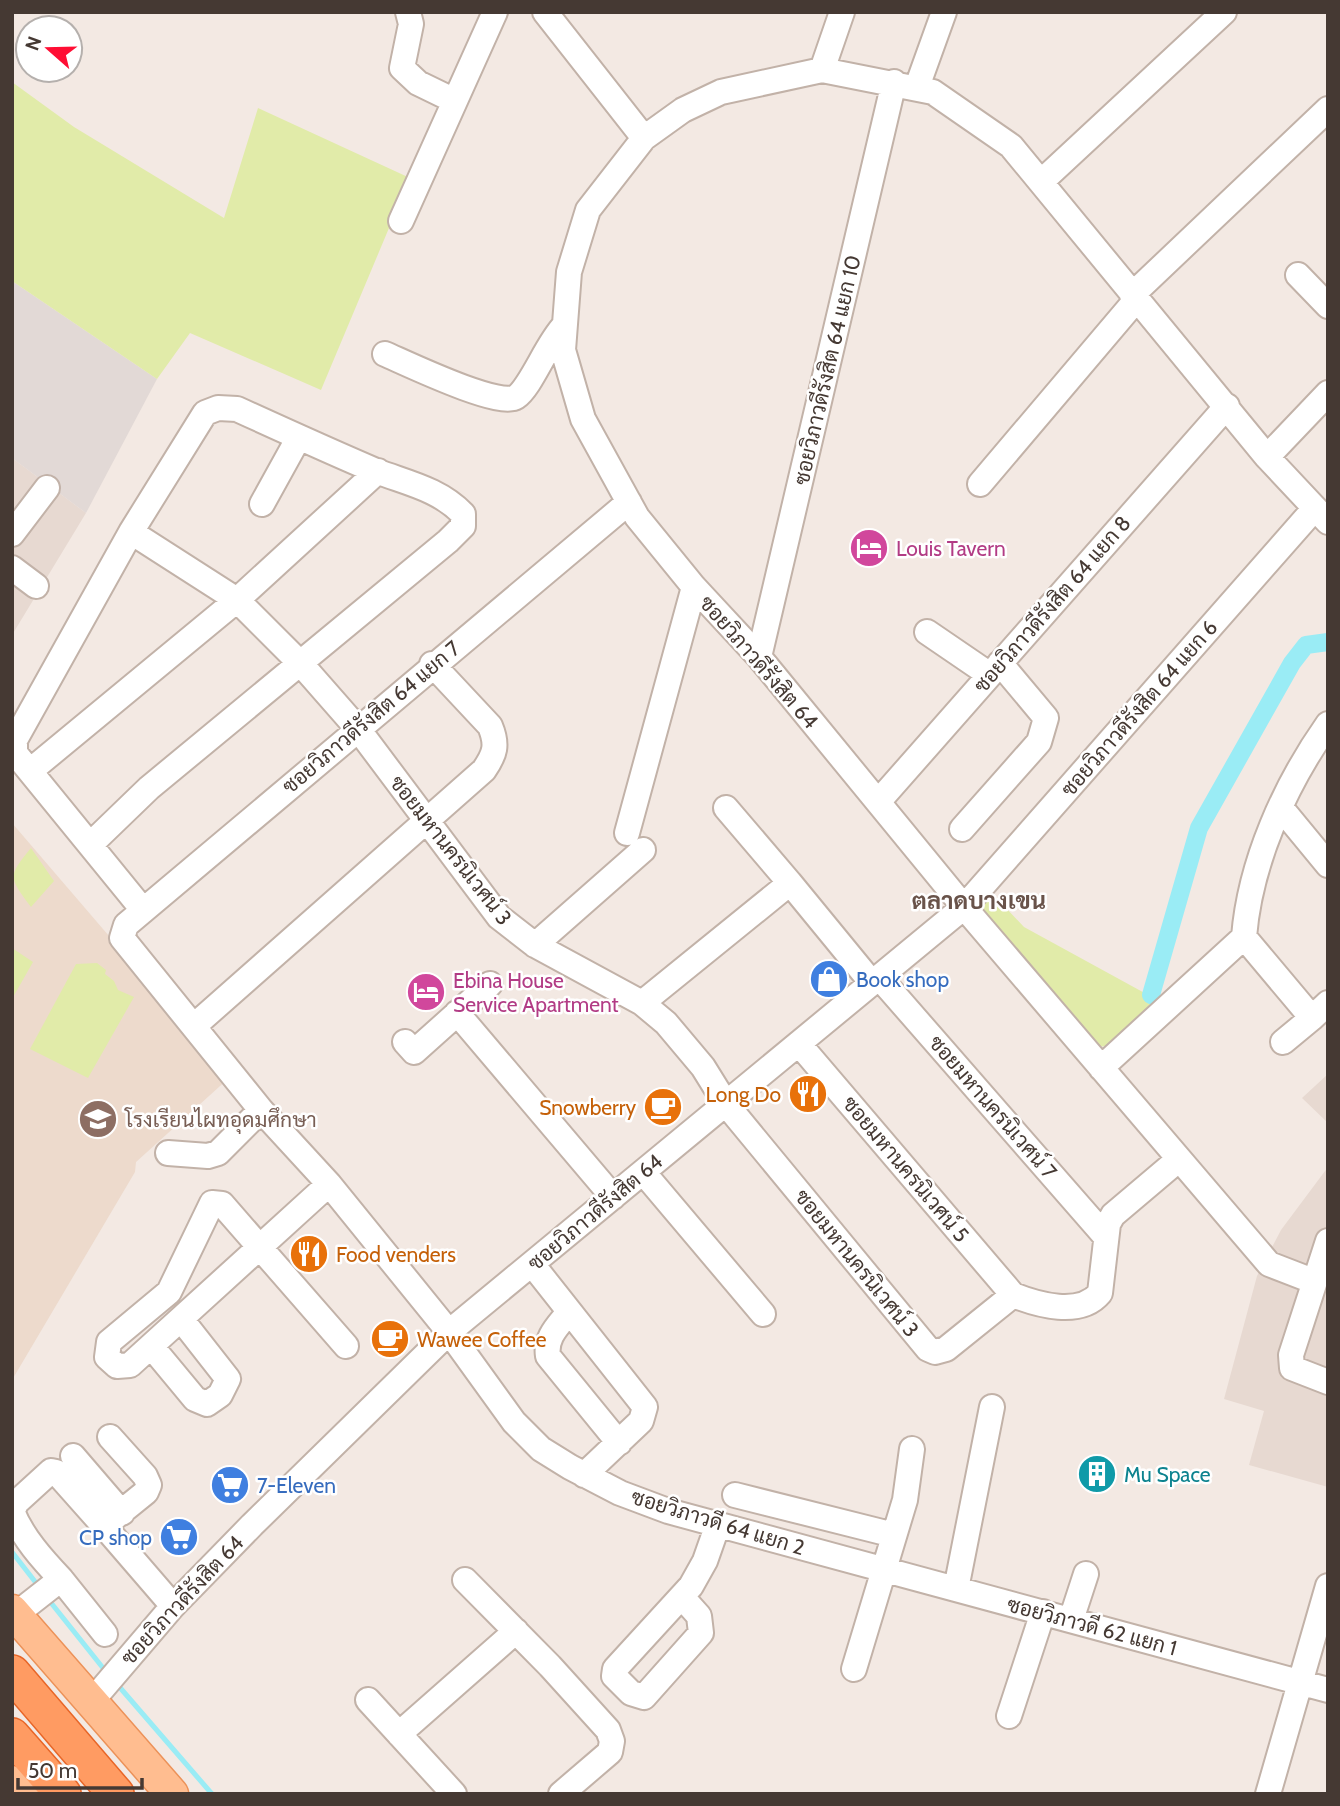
<svg xmlns="http://www.w3.org/2000/svg" width="1340" height="1806" viewBox="0 0 1340 1806" font-family="Cabin,Sarabun,sans-serif">
<style>
.residential{fill:#e7d9d1}
.industrial{fill:#e2d9d6}
.education{fill:#eddacc}
.green{fill:#e1eba9}
.lines{fill:none;stroke-linecap:round;stroke-linejoin:round}
.stream{stroke:#9aecf5;stroke-width:5}
.canal{stroke:#9aecf5;stroke-width:18}
.minor-casing{stroke:#c2b2a8;stroke-width:28}
.major-casing{stroke:#ec9259;stroke-width:35}
.highway-casing{stroke:#e86628;stroke-width:38}
.minor{stroke:#fff;stroke-width:24}
.major{stroke:#ffbd90;stroke-width:32}
.highway{stroke:#ff9b62;stroke-width:35}
.labels{text-anchor:middle;dominant-baseline:central;stroke-width:5;stroke-linejoin:round;paint-order:stroke}
.street-label{font-size:21px;fill:#453933;stroke:#fff}
.hotel-label{font-size:21px;fill:#b23c85;stroke:#fff;text-anchor:start}
.shop-label{font-size:21px;fill:#366cbe;stroke:#fff;text-anchor:start}
.food-label{font-size:21px;fill:#c56008;stroke:#fff;text-anchor:end}
.education-label{font-size:21px;fill:#785e54;stroke:#fff;text-anchor:start}
.culture-label{font-size:21px;fill:#0d838f;stroke:#fff;text-anchor:start}
.quarter-label{font-size:24px;font-weight:bold;fill:#69534a;stroke:#fff}
</style>
<rect width="100%" height="100%" fill="#f3e9e3"/>
<!-- residential -->
<path class="residential" d="M12 458 86 513 12 635Z
M1328 1074V1123L1302 1098Z
M1328 1167V1487L1249 1465 1264 1411 1224 1399 1257 1276 1281 1230Z"/>
<!-- industrial -->
<path class="industrial" d="M12 281 157 379 86 513 12 458Z"/>
<!-- education -->
<path class="education" d="M12 823 230 1077 136 1162 135 1172 12 1380Z"/>
<!-- green -->
<path class="green" d="M12 82 74 127 224 218 258 108 410 178 321 390 190 333 157 379 12 281Z
M31 848 54 881 31 907C9 877 7 877 31 848Z
M989 890 1024 927 1161 1002 1107 1046 1096 1047 975 906Z
M12 948 33 962 12 999Z
M97 963 106 970 105 974 114 981 118 990 134 997 88 1078 30 1049 76 964Z"/>
<g class="lines">
<!-- stream -->
<path class="stream" d="M12 1552 40 1588
M48 1599 107 1673
M116 1683 212 1794"/>
<!-- canal -->
<path class="canal" d="M1151 995 1199 828 1292 663 1306 645 1328 642"/>
<!-- minor casing -->
<g class="minor-casing">
<path id="minor" d="M408 12 411 24 402 68 418 83 455 101
M545 12 644 138
M822 70 842 12
M917 87 944 12
M1042 181 1224 12
M401 221 495 12
M1298 275 1328 306
M1132 295 1328 109
M385 354C406 363 499 408 516 397 531 387 547 343 564 326
M1267 457 1328 393
M980 484 1136 300
M629 502 126 925 122 938 261 1110 329 1184 449 1332 514 1422 541 1449 570 1467 620 1493 668 1511 1328 1690
M262 504 299 437
M131 532 237 600 301 664 358 729 499 917 535 945 642 1003 666 1023 703 1067 726 1104 928 1349 935 1352 946 1349 1013 1295C1038 1305 1080 1317 1100 1293L1108 1224 1113 1215 1178 1160
M12 534 47 488
M12 568 36 586
M927 632 990 675
M759 657 894 82
M30 771 237 600 378 471
M878 802 1227 406
M726 808 790 883
M1281 808 1328 865
M962 829 1039 742 1046 718 1000 663
M627 833 694 587
M92 843 149 788 448 541 463 526V514C439 489 407 483 376 471 329 451 283 430 237 409L218 408 205 413 131 532 15 740V753L143 910
M1244 937 1312 1018 1328 1003
M535 945 643 850
M879 977 1106 1237
M642 1003 790 883 872 983
M457 1013 613 1197
M194 1026 484 770C495 754 498 745 490 726L432 664
M405 1042 414 1052 490 984
M1283 1042 1312 1018
M799 1044 1013 1295
M1101 1068 1244 937C1250 862 1285 785 1328 724
M168 1153 208 1156 218 1153 261 1110
M643 1172 763 1314
M329 1184 130 1365 117 1366 107 1357 109 1342 169 1292 212 1203 222 1204 346 1346
M1328 1241 1291 1355 1292 1368 1328 1382
M532 1264 645 1407 641 1421 584 1475
M1313 1281 1269 1264 964 907 759 657 694 587 637 517 583 419 563 350 569 272 588 210 644 138 683 110 721 92 822 70 933 92 1011 146 1267 457 1328 522
M569 1312C558 1326 545 1337 548 1356L619 1443
M151 1346 195 1399 207 1404 220 1395 228 1379 181 1319
M73 1456 122 1513
M735 1495 894 1535
M12 1511 17 1502 51 1471 56 1472 104 1526 146 1492 149 1485 145 1476 110 1437
M12 1511C22 1537 43 1560 61 1579L15 1615
M104 1526 173 1606
M61 1579 105 1634
M465 1580 550 1666 608 1730 612 1741 610 1752 561 1794
M956 1589 992 1407
M682 1597 699 1616 701 1633 644 1697 631 1693 614 1676 615 1669 691 1586 705 1561 718 1524
M1071 1620 1086 1574
M854 1669 905 1500 912 1449
M368 1700 454 1794
M91 1702 173 1606 252 1525 449 1332 964 907 1315 508
M1009 1716 1043 1612
M399 1734 516 1631
M1268 1794 1328 1586"/>
</g>
<!-- major casing -->
<g class="major-casing">
<path id="major" d="M12 1611 172 1794
M12 1782 23 1794"/>
</g>
<!-- highway casing -->
<g class="highway-casing">
<path id="highway" d="M12 1673 116 1794
M12 1736 63 1794"/>
</g>
<!-- minor -->
<use href="#minor" class="minor"/>
<!-- major -->
<use href="#major" class="major"/>
<!-- highway -->
<use href="#highway" class="highway"/>
</g>
<!-- icons -->
<defs>
<g id="hotel-disc" transform="scale(2.0125)"><circle r="9.5" fill="#d1479c" stroke="#fff"/><path d="M-6-4.5h1.5V1H6V5H4.5V3h-9V5H-6ZM-4 0a1.8 1.8 0 1 1 3.6 0ZM.5 0V-2.5h3Q6-2.5 6 0Z" fill="#fff"/></g>
<g id="shop-disc" transform="scale(2.0125)"><circle r="9.5" fill="#3f7fe0" stroke="#fff"/><path d="M-5-2.5h2.3a2.7 3.5 0 0 1 5.4 0H5L5.5 6h-11ZM-1.5-2.5h3a1.5 2.3 0 0 0-3 0Z" fill="#fff"/></g>
<g id="restaurant-disc" transform="scale(2.0125)"><circle r="9.5" fill="#e8710a" stroke="#fff"/><path d="M-5-6h1v4h1v-4h1v4h1v-4h1v5L-1.5 .5V6h-2V.5L-5-1ZM5-6V6H3V1.5H1.5Q1.5-4 5-6Z" fill="#fff"/></g>
<g id="cafe-disc" transform="scale(2.0125)"><circle r="9.5" fill="#e8710a" stroke="#fff"/><path d="M-5.5-4.5H6V0H3Q3 3.5 0 3.5H-2.5Q-5.5 3.5-5.5 0ZM3-3.2v2h1.7v-2ZM-6 4.5H4V6H-6Z" fill="#fff"/></g>
<g id="school-disc" transform="scale(2.0125)"><circle r="9.5" fill="#8d6e63" stroke="#fff"/><path d="M0-5L7-2L0 1L-7-2ZM-4 1L0 2.5L4 1V4Q0 6-4 4Z" fill="#fff"/></g>
<g id="building-disc" transform="scale(2.0125)"><circle r="9.5" fill="#0f9aa8" stroke="#fff"/><path d="M-4-6H4V6H1V3H-1V6H-4ZM-2.5-4.3h1.7v1.8h-1.7ZM.8-4.3h1.7v1.8H.8ZM-2.5-1h1.7V.8h-1.7ZM.8-1h1.7V.8H.8Z" fill="#fff"/></g>
<g id="supermarket-disc" transform="scale(2.0125)"><circle r="9.5" fill="#3f7fe0" stroke="#fff"/><path d="M-6-5.5h2.5l.6 2H6L4.5 2H-2.5L-4.4-4H-6ZM-1.5 3.2a1.3 1.3 0 1 0 .1 0ZM3 3.2a1.3 1.3 0 1 0 .1 0Z" fill="#fff"/></g>
</defs>
<g fill-rule="evenodd">
<use href="#hotel-disc" x="869" y="548"/>
<use href="#shop-disc" x="829" y="979"/>
<use href="#hotel-disc" x="426" y="992"/>
<use href="#restaurant-disc" x="808" y="1094"/>
<use href="#cafe-disc" x="663" y="1107"/>
<use href="#school-disc" x="98" y="1119"/>
<use href="#restaurant-disc" x="309" y="1254"/>
<use href="#cafe-disc" x="390" y="1339"/>
<use href="#building-disc" x="1097" y="1474"/>
<use href="#supermarket-disc" x="230" y="1485"/>
<use href="#supermarket-disc" x="179" y="1537"/>
</g>
<g class="labels">
<!-- street labels -->
<g class="street-label">
<text transform="translate(827 370) rotate(-77)">ซอยวิภาวดีรังสิต 64 แยก 10</text>
<text transform="translate(1052 604) rotate(-49)">ซอยวิภาวดีรังสิต 64 แยก 8</text>
<text transform="translate(759 662) rotate(49)">ซอยวิภาวดีรังสิต 64</text>
<text transform="translate(1139 708) rotate(-49)">ซอยวิภาวดีรังสิต 64 แยก 6</text>
<text transform="translate(371 717) rotate(-40)">ซอยวิภาวดีรังสิต 64 แยก 7</text>
<text transform="translate(451 850) rotate(52)">ซอยมหานครนิเวศน์ 3</text>
<text transform="translate(993 1107) rotate(49)">ซอยมหานครนิเวศน์ 7</text>
<text transform="translate(906 1169) rotate(50)">ซอยมหานครนิเวศน์ 5</text>
<text transform="translate(595 1212) rotate(-40)">ซอยวิภาวดีรังสิต 64</text>
<text transform="translate(857 1263) rotate(51)">ซอยมหานครนิเวศน์ 3</text>
<text transform="translate(718 1522) rotate(17)">ซอยวิภาวดี 64 แยก 2</text>
<text transform="translate(182 1600) rotate(-47)">ซอยวิภาวดีรังสิต 64</text>
<text transform="translate(1092 1626) rotate(15)">ซอยวิภาวดี 62 แยก 1</text>
</g>
<!-- hotel labels -->
<g class="hotel-label">
<text x="896" y="548">Louis Tavern</text>
<text x="453" y="980">Ebina House<tspan x="453" dy="24">Service Apartment</tspan></text>
</g>
<!-- shop labels -->
<g class="shop-label">
<text x="856" y="979">Book shop</text>
<text x="257" y="1485">7-Eleven</text>
<text x="152" y="1537" text-anchor="end">CP shop</text>
</g>
<!-- food labels -->
<g class="food-label">
<text x="781" y="1094">Long Do</text>
<text x="636" y="1107">Snowberry</text>
<text x="336" y="1254" text-anchor="start">Food venders</text>
<text x="417" y="1339" text-anchor="start">Wawee Coffee</text>
</g>
<!-- education labels -->
<g class="education-label">
<text x="125" y="1119">โรงเรียนไผทอุดมศึกษา</text>
</g>
<!-- culture labels -->
<g class="culture-label">
<text x="1124" y="1474">Mu Space</text>
</g>
<!-- quarter labels -->
<g class="quarter-label">
<text x="979" y="900">ตลาดบางเขน</text>
</g>
</g>
<!-- border -->
<rect width="1340" height="1806" fill="none" stroke="#453933" stroke-width="28"/>
<!-- north arrow -->
<g transform="translate(49 49) rotate(290)"><circle r="33" fill="#ffffff" stroke="#b5b0ad" stroke-width="2"/>
<path d="M0-5L12 26L0 18L-12 26Z" fill="#ff0e34"/>
<text y="-10" font-size="19" font-weight="bold" text-anchor="middle" fill="#453933">N</text>
</g>
<!-- scale -->
<path d="M18 1778v10h124v-10" fill="none" stroke="#453933" stroke-width="3.5"/>
<text x="28" y="1778" font-size="21" fill="#453933" stroke="#ffffff" stroke-width="5" paint-order="stroke">50 m</text>
</svg>
